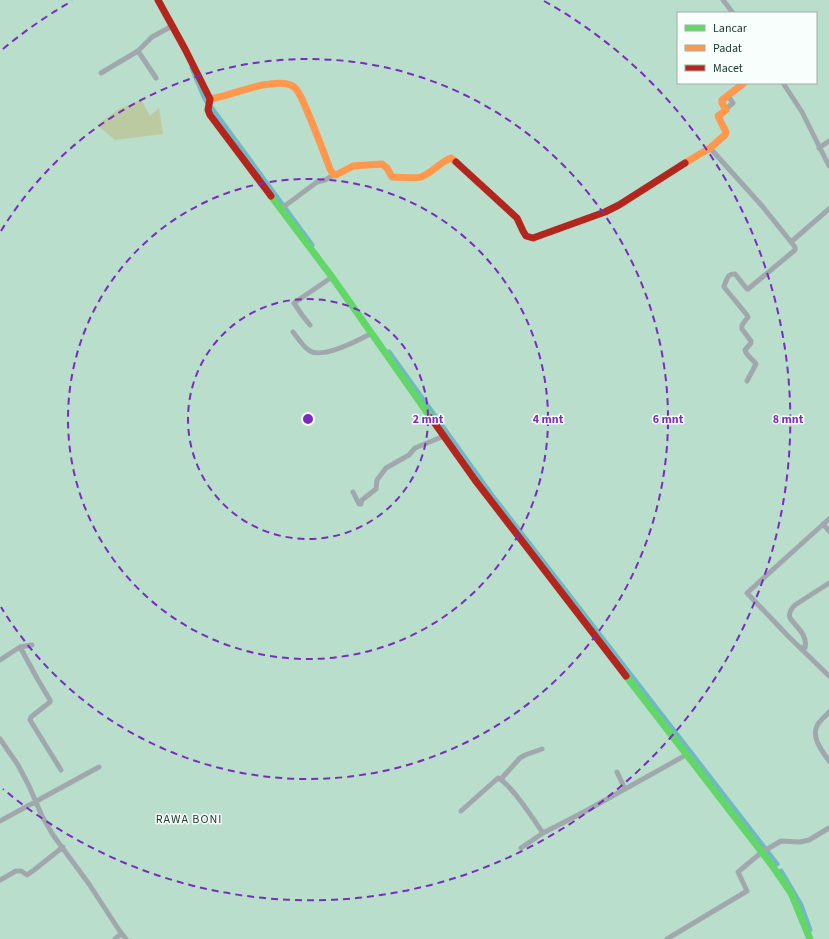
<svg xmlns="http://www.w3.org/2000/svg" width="829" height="939" viewBox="0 0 829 939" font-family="'Source Sans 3',sans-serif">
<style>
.green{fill:#bccaa2}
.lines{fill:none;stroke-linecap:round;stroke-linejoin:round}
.canal{stroke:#71b8c7;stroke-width:5}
.street{stroke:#a1a8ad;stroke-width:5}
.fast{stroke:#63d668;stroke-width:7}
.slow{stroke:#ff974d;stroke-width:7}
.jam{stroke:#b3261e;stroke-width:7}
.ring{fill:none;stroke:#7b2cbf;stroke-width:2;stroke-dasharray:7 5}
.labels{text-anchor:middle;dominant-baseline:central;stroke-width:3;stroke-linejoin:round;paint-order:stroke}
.quarter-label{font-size:12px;letter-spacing:1px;fill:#1c372b;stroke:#f8fefb}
.centre{fill:#7b2cbf;stroke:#f8fefb;stroke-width:2}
.ring-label{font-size:12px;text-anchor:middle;font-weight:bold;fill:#7b2cbf;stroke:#f8fefb;stroke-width:3;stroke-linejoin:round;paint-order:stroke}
</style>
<rect width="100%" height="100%" fill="#b9decc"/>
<!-- green -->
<path class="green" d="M141 100 150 116 159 108 163 134 115 140 97 125 119 109Z"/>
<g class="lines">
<!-- canal -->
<path class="canal" d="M192 68 205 99 312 245
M389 352 491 494 777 864
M781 871 801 905 810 930"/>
<!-- street -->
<path class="street" d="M723 0 733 13
M138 51 156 78
M101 73 138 51 152 37 172 26
M783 83 802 112 829 166
M726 109 733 103 728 96
M710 148 763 207 791 242 829 209
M819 148 829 141
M282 208 317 182 325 180 334 175
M310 325 302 315 294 303 332 277
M293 332C297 337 304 348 310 351 323 359 359 340 372 333
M747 381 756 364C753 359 746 356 745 350L751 343V341L742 329V325L748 317 747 315 724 287V286C727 280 727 273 735 274L747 289H748L795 250V247L791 242
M353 492 359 504H361L362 500 376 489 377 480 386 468 409 455 415 448 444 436
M829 519 747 593 788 636 829 676
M823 524 829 531
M20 647 38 680 50 700V702L31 717 30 720 61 770
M799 647 805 648C808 635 797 628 790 618 788 613 791 609 795 605L829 583
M0 660 20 647 32 645
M829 712C825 717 819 721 817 726 811 738 823 752 829 761
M0 739 18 765 29 786 42 816 53 835 89 884 119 930 126 939
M617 772 625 789
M501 779 520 758 525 755 542 749
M461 811 498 778C511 784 534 820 543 833
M0 821 99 767
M521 848 543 833 582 813 686 755
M764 851 781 841 800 842 809 840 829 828
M0 880 16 871H21L27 875 34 870 63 847
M115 939 121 934
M667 939 747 891 738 872 762 852"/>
<!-- fast -->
<path class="fast" d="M271 196 332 277 431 418
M626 676 771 864 791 893 810 939"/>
<!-- slow -->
<path class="slow" d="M210 99C230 96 249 86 270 84 277 83 288 82 294 87 299 91 302 99 305 106 314 126 322 148 330 169L333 174 336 175 353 166 382 164 387 168 392 177C399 177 416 179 421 177 432 173 440 162 451 158L456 162
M685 163 710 148 725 135 726 132 718 116 726 110 722 103V100L744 83"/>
<!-- jam -->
<path class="jam" d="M158 0 185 49 210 99 208 110 210 115 271 196
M456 162 517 218 523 231 526 236 533 238 605 212 619 205 685 163
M431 418 475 480 626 676"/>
</g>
<!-- distance rings -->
<g class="ring">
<circle cx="308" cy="419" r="120"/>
<circle cx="308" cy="419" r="240"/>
<path d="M1 231A360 360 0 1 1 1 607"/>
<path d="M3 49A480 480 0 0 1 72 1M544 1A480 480 0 1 1 3 789"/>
</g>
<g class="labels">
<!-- quarter labels -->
<g class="quarter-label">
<text x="189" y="819">RAWA BONI</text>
</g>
</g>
<circle cx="308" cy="419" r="6" class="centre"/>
<g class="ring-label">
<text x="428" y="423">2 mnt</text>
<text x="548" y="423">4 mnt</text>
<text x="668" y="423">6 mnt</text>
<text x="788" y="423">8 mnt</text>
</g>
<!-- legend -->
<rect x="677" y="12" width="140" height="72" fill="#f8fefb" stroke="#a0aea8"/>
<rect x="685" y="25" width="20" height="6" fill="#63d668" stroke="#a0aea8"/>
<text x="713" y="32" font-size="12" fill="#1c372b">Lancar</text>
<rect x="685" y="45" width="20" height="6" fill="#ff974d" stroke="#a0aea8"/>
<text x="713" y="52" font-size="12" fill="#1c372b">Padat</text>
<rect x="685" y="65" width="20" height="6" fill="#b3261e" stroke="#a0aea8"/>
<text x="713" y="72" font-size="12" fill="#1c372b">Macet</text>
</svg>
